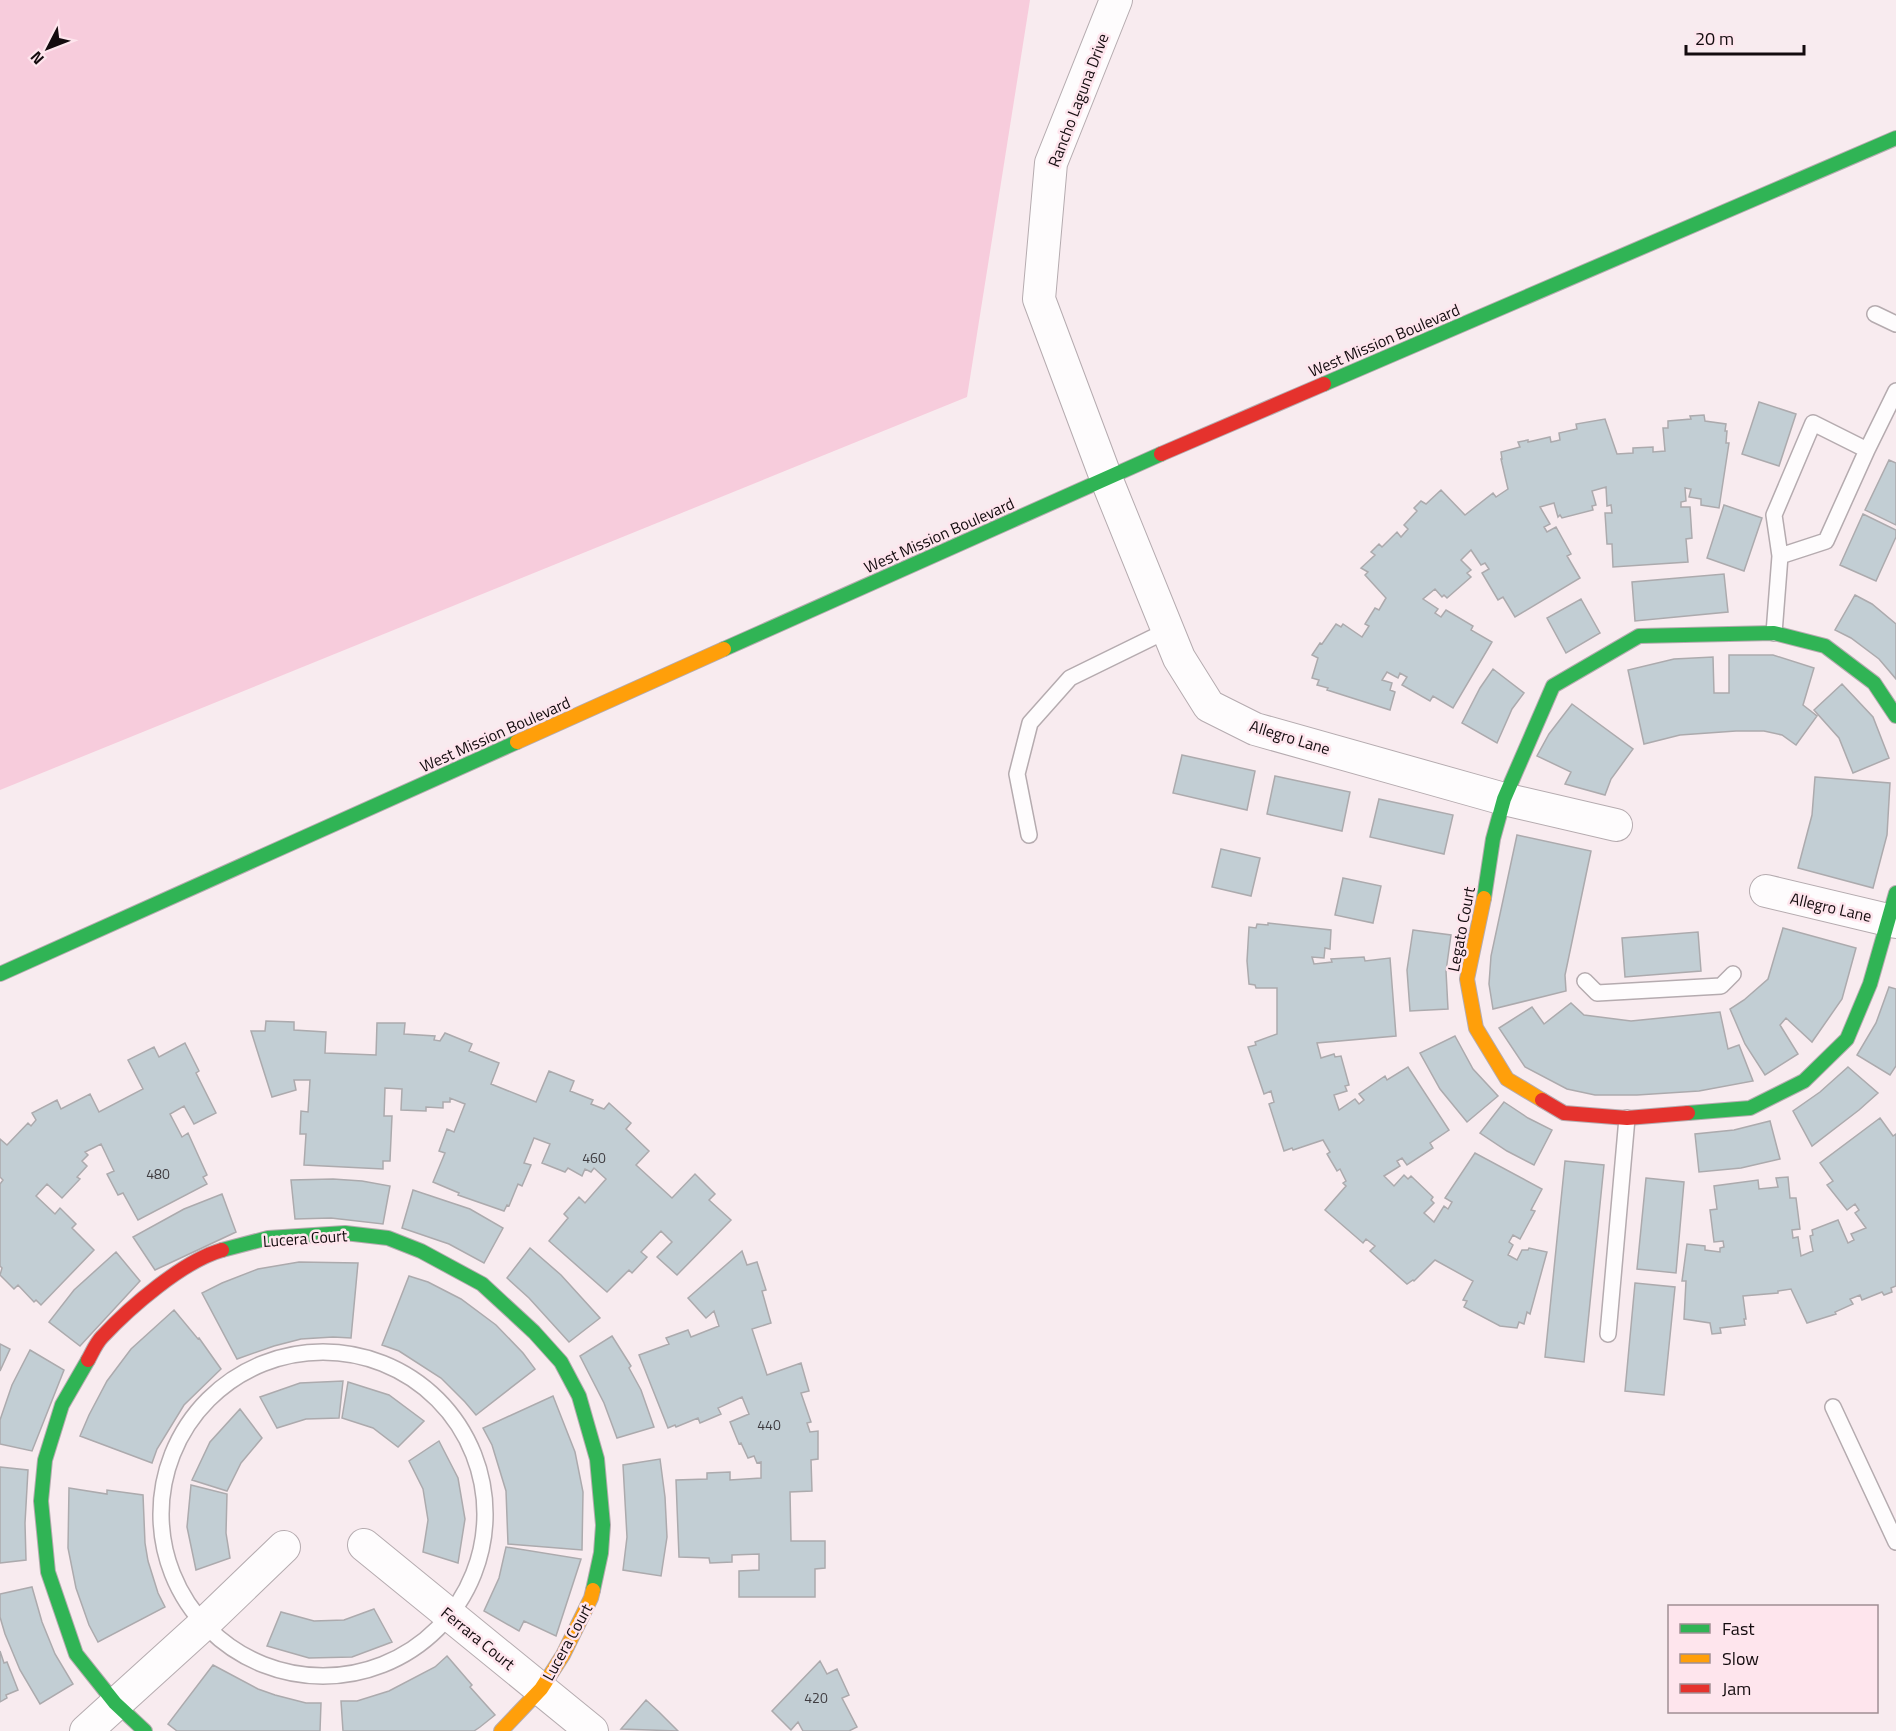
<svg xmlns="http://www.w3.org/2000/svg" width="1896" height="1731" viewBox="0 0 1896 1731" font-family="'Titillium Web',sans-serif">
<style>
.green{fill:#f7ccdc}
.building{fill:#c2ced4;stroke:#acaaad;stroke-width:1.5}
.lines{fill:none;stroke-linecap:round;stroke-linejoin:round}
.lane-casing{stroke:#b5abaf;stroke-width:18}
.street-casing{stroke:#b5abaf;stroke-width:34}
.fast-casing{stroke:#b5abaf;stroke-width:16}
.slow-casing{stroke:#b5abaf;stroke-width:16}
.jam-casing{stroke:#b5abaf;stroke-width:16}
.lane{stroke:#fefcfd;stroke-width:15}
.street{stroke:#fefcfd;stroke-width:32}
.fast{stroke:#30b455;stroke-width:14}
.slow{stroke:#ff9f0a;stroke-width:14}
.jam{stroke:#e5322d;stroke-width:14}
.labels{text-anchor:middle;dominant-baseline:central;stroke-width:5;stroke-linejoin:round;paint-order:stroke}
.number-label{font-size:14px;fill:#3f3c40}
.street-label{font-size:16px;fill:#130b0e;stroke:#fee5ed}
</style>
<rect width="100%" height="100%" fill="#f8ebef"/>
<!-- green -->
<path class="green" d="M0 0H1030L967 397 0 790Z"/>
<!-- building -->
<path class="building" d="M1759 402 1796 414 1779 466 1742 454Z
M1704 415 1705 421 1726 424 1725 431H1727L1726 443H1729L1719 508 1701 505V499L1689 497 1691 489 1685 488 1686 501 1681 502V507H1690L1692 538 1686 539 1688 562 1613 567 1612 544H1607L1605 513H1612L1611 505 1607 506 1606 487 1592 491 1596 505 1592 506 1593 510 1562 518 1560 515 1558 517 1554 503 1540 507 1550 524 1544 527 1547 532 1556 527 1571 554 1567 556 1580 578 1515 617 1503 597 1498 600 1482 573 1489 569 1485 563 1481 565 1471 550 1461 560 1471 570 1467 573 1471 577 1447 598 1444 595 1442 597 1435 589 1423 599 1438 609 1435 613 1441 617 1446 610 1473 626 1471 630 1492 642 1453 708 1433 696 1430 701 1402 685 1407 677 1400 673 1398 678 1387 672 1382 680 1392 683 1390 690 1395 692 1390 710 1327 690 1328 688 1317 685 1319 680 1312 678 1318 658 1312 655 1320 643 1322 644 1336 624 1341 627 1343 624 1362 637 1369 626 1365 624 1375 608 1379 610 1386 598 1365 575 1368 572 1361 568 1375 555 1371 552 1379 544 1382 547 1397 532 1401 537 1408 529 1404 525 1417 511 1414 508 1421 501 1426 504 1441 490 1465 515 1493 493 1496 497 1508 489 1501 459H1502L1501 452 1520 447 1518 442 1528 440V442L1550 437 1551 442 1560 440 1559 433 1577 429 1576 424 1605 419 1617 454 1633 453V448L1653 447V452L1665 451 1663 428H1668V421L1691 419 1690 416Z
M1889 460 1896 463V525L1865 510Z
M1724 505 1762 518 1744 571 1707 558Z
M1863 514 1896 530V537L1876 581 1840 565Z
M1724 574 1728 612 1635 621 1632 582Z
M1855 595 1872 604 1896 624V679L1879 659 1851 638 1835 630Z
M1581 599 1600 633 1566 653 1547 618Z
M1729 655H1773L1814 668 1803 705 1817 716 1796 745 1782 735 1764 731H1736L1680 735 1644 744 1628 670 1674 659 1713 657 1714 693H1729Z
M1493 669 1524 693 1512 709 1497 743 1462 723 1480 688Z
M1842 684 1873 717 1889 758 1853 773 1839 738 1814 710Z
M1572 704 1633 749 1611 779 1605 795 1565 784 1571 772 1537 756 1549 734Z
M1182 755 1255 771 1247 810 1173 793Z
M1275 776 1350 792 1342 831 1267 814Z
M1815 777 1890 783 1887 835 1873 888 1798 868 1812 815Z
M1379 799 1453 815 1444 854 1370 837Z
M1517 835 1591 851 1565 975 1566 991 1493 1009 1489 984 1491 956Z
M1221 849 1260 858 1251 896 1212 887Z
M1343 878 1381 886 1373 923 1335 915Z
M1268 923 1331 930 1330 949 1325 948 1324 958 1312 957 1314 964 1332 962 1331 959 1364 957 1365 961 1390 958 1396 1036 1317 1043 1321 1058 1334 1054 1335 1057 1341 1056 1349 1085 1345 1086 1347 1091 1334 1095 1339 1110 1355 1099 1359 1104 1364 1100 1359 1094 1385 1076 1387 1080 1408 1067 1449 1130 1430 1143 1433 1148 1407 1165 1402 1158 1397 1161 1400 1166 1384 1176 1394 1186 1404 1175 1408 1179 1411 1176 1433 1197 1431 1200 1434 1203 1424 1213 1434 1222 1444 1206 1448 1209 1452 1202 1445 1198 1475 1153 1542 1189 1531 1210 1535 1211 1520 1239 1513 1235 1509 1242 1513 1245 1508 1255 1517 1260 1522 1250H1528L1529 1248 1547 1252 1530 1314 1527 1312 1524 1324 1519 1322 1517 1328 1500 1326 1464 1307 1467 1301 1463 1300 1473 1281 1435 1260 1414 1281 1413 1280 1407 1284 1370 1251 1375 1246 1366 1239 1363 1243 1325 1210 1346 1186 1343 1183 1346 1181 1340 1169 1337 1171 1327 1154 1330 1152 1323 1140 1293 1150 1292 1148 1284 1151 1269 1104 1274 1102 1271 1091 1264 1094 1248 1047 1256 1045 1255 1042 1277 1034V988H1256L1255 985 1249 984 1247 961 1249 927 1256 928 1257 924 1268 925Z
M1783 928 1856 948 1842 999 1812 1042 1786 1018 1780 1025 1798 1054 1765 1075 1745 1044 1730 1009 1744 1000 1768 979Z
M1413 930 1451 935 1446 971 1448 1009 1410 1011 1407 970Z
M1698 932 1701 971 1625 977 1622 938Z
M1889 987 1896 989V1066L1890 1075 1857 1055 1876 1023Z
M1571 1003 1584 1015 1631 1021 1720 1012 1728 1049 1739 1045 1753 1081 1699 1091 1637 1095H1595L1567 1089 1525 1067 1499 1028 1532 1007 1544 1024Z
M266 1021 294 1022V1030L326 1032 325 1053 376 1055 377 1023H405L404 1034 435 1036 434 1040 440 1041 445 1033 472 1044 469 1051 499 1063 491 1084 536 1102 549 1071 574 1081 570 1091 593 1100 591 1104 604 1109 609 1103 631 1123 626 1129 649 1151 636 1165 672 1198 695 1174 715 1194 709 1200 731 1220 677 1275 657 1257 672 1242 661 1231 641 1252 647 1257 632 1273 629 1270 607 1292 549 1241 568 1218 564 1214 579 1197 585 1203 606 1179 594 1168 591 1172 585 1169 582 1176 568 1168 565 1172 542 1163 550 1144 534 1138 524 1163 531 1165 522 1186 518 1184 509 1206 507 1205 504 1211 458 1195 459 1193 433 1182 445 1153 439 1151 447 1129 454 1132 465 1104 450 1098V1102H443V1108L426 1107V1111L401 1110 402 1089 385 1088 384 1116H392L390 1161H383V1169L304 1165 306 1134H300L301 1111 308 1112 310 1080H294L296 1090 272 1097 251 1031H265Z
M1455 1036 1473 1069 1498 1096 1467 1122 1440 1089 1420 1053Z
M185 1043 199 1071 196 1073 216 1113 194 1124 184 1106 170 1114 182 1137 188 1133 207 1175 203 1177 207 1184 138 1220 123 1193 118 1195 107 1174 114 1171 101 1144 85 1152 88 1155 82 1161 87 1166 77 1177 80 1179 62 1198 47 1184 36 1196 55 1214 60 1208 76 1224 72 1228 94 1250 41 1305 36 1300 34 1302 18 1285 14 1289 0 1275 2 1268 0 1266V1184L3 1180 0 1177V1139L7 1145 28 1123 31 1126 36 1120 32 1113 57 1100 61 1109 90 1094 99 1112 143 1089 128 1060 154 1047 159 1057Z
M1848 1067 1878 1093 1859 1110 1812 1146 1793 1111 1820 1092Z
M1504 1102 1528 1118 1552 1130 1534 1165 1507 1151 1480 1133Z
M1880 1118 1893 1136 1896 1134V1286L1891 1288 1892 1292 1884 1295 1882 1292 1862 1300 1860 1295 1850 1299 1853 1304 1835 1312 1836 1314 1807 1323 1791 1289 1778 1291V1293L1743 1296 1746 1319H1744L1745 1325 1720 1328 1721 1333 1712 1334 1710 1323 1684 1319 1686 1281H1682L1687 1244 1705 1246V1250L1720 1252V1248L1724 1247 1723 1241 1714 1242 1710 1210 1717 1209 1714 1186 1758 1180 1759 1189 1778 1187 1776 1178 1788 1177 1790 1198H1796L1800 1229 1792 1230 1793 1238 1798 1237 1801 1256 1813 1251 1810 1236 1813 1235 1812 1230 1838 1220 1848 1243 1854 1240 1851 1234 1866 1228 1855 1213 1859 1210 1855 1204 1847 1210 1827 1185 1833 1181 1820 1163Z
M1770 1121 1780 1159 1741 1168 1699 1172 1695 1134 1734 1130Z
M1565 1161 1604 1165 1584 1362 1545 1357Z
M1646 1178 1684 1182 1676 1273 1637 1269Z
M333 1179 362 1181 390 1186 383 1224 331 1218 295 1219 291 1180Z
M413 1190 470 1209 503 1228 484 1263 449 1244 402 1228Z
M222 1194 236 1232 155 1270 133 1237 184 1209Z
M530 1248 561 1275 600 1318 569 1342 529 1298 507 1278Z
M742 1251 747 1265 757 1262 766 1290 762 1291 771 1323 752 1329 767 1375 801 1363 809 1391 801 1393 811 1422 807 1423 810 1432 818 1431V1459L811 1460 812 1491 790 1492 791 1541H825V1568L815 1569V1597H739V1571L759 1570V1554L732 1555V1562L710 1563 709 1558 679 1557 676 1480 707 1479V1473L730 1472V1480L761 1478V1462L757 1463 754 1456 748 1458 741 1443 739 1444 730 1422 749 1414 742 1397 718 1408 721 1414 700 1423 698 1418 676 1427 675 1425 668 1428 639 1355 669 1344 666 1338 688 1330 691 1337 719 1326 714 1311 706 1318 688 1298Z
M116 1252 140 1281 80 1346 49 1322 74 1290Z
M299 1262 358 1263 351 1338 333 1337 301 1339 274 1346 237 1359 202 1293 222 1283 258 1269Z
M409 1276 428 1282 461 1299 496 1325 523 1353 535 1369 476 1415 465 1402 441 1378 399 1351 382 1345Z
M1635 1283 1675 1287 1664 1395 1625 1391Z
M174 1310 198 1339 199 1338 221 1369 184 1405 157 1449 152 1463 80 1436 89 1415 107 1381 131 1349Z
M612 1336 631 1366 629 1368 641 1390 654 1427 617 1438 604 1403 580 1356Z
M0 1344 10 1349 0 1371Z
M30 1350 64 1370 32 1451 0 1444V1420L12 1385Z
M343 1381 339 1418 306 1419 277 1428 260 1397 300 1383Z
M348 1382 389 1395 424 1421 398 1447 373 1428 342 1418Z
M553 1396 575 1452 583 1492 582 1550 508 1544 506 1491 492 1445 483 1428Z
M240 1409 262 1438 241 1463 227 1491 192 1480 210 1442Z
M439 1441 458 1478 465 1519 458 1563 423 1552 428 1520 423 1489 409 1461Z
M660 1459 665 1497 667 1537 661 1576 623 1570 627 1537 623 1465Z
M0 1467 28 1470 25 1523 26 1560 0 1563Z
M191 1485 227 1494 226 1533 230 1558 196 1570 187 1527Z
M69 1488 107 1494V1490L143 1495 145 1543 148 1561 158 1593 165 1607 98 1642 89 1625 76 1588 68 1548Z
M506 1547 581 1559 556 1636 524 1621 519 1631 484 1611 499 1578Z
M32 1587 42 1622 55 1654 73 1684 40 1704 20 1670 5 1634 0 1617V1594Z
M374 1609 392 1642 352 1657 309 1658 267 1646 281 1612 314 1621 344 1620Z
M0 1651 4 1663 7 1662 18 1690 6 1695 7 1698 0 1702Z
M447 1656 472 1685 470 1687 495 1715 480 1727 474 1731H343L341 1701H357L389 1691 435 1667Z
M820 1661 827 1674 837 1669 849 1695 842 1698 857 1727 849 1731H803L798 1722 791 1730 772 1711Z
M213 1665 258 1689 275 1695 306 1703H321L320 1731H177L168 1724Z
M646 1700 659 1712 678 1731 621 1729Z"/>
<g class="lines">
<!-- lane casing -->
<g class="lane-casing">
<path id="lane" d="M1875 314 1896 324
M1867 450 1896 391
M1774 633 1780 556 1774 515 1813 423 1867 450 1826 541 1780 556
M1029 835 1017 774 1030 723 1070 678 1168 630
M1585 981 1597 993 1721 986 1733 974
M1608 1334 1627 1118
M161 1514a162 162 0 1 1 324 0a162 162 0 1 1-324 0Z
M1833 1407 1896 1542"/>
</g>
<!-- street casing -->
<g class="street-casing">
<path id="street" d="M1116 0 1051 163 1039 299 1106 478 1179 658 1209 706 1255 729 1504 799 1616 825
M1766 891 1896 922
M364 1545 592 1731
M86 1731 204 1624 284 1547"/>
</g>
<!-- fast casing -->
<g class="fast-casing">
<path id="fast" d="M1324 384 1896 138
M724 649 1161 454
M1484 898 1493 839 1504 799 1553 686 1639 636 1774 633 1825 646 1874 683 1896 716
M0 974 517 742
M1688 1113 1750 1108 1804 1081 1847 1039 1870 984 1896 893
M222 1250 268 1238 345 1233 388 1238 421 1251 482 1284 534 1332 561 1362 579 1396 597 1459 603 1525 601 1553 593 1590
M88 1360 62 1405 45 1460 41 1501 48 1572 76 1654 115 1703 145 1731"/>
</g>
<!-- slow casing -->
<g class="slow-casing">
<path id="slow" d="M517 742 724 649
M1484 898 1467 979 1476 1028 1507 1079 1542 1100
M501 1731 541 1689 563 1655 591 1598 593 1590"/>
</g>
<!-- jam casing -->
<g class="jam-casing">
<path id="jam" d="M1161 454 1324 384
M1542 1100 1564 1113 1627 1118 1688 1113
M88 1360C92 1353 96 1343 102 1337 130 1307 183 1261 222 1250"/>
</g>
<!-- lane -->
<use href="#lane" class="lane"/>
<!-- street -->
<use href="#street" class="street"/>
<!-- fast -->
<use href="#fast" class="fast"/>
<!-- slow -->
<use href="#slow" class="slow"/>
<!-- jam -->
<use href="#jam" class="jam"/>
</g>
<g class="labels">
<!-- number labels -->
<g class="number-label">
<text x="594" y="1157">460</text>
<text x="158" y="1173">480</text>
<text x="769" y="1424">440</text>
<text x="816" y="1697">420</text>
</g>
<!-- street labels -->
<g class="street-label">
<text transform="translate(1078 100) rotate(-69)">Rancho Laguna Drive</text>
<text transform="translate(1384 340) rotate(-23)">West Mission Boulevard</text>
<text transform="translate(939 535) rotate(-24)">West Mission Boulevard</text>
<text transform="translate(495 734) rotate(-24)">West Mission Boulevard</text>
<text transform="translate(1290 737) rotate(17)">Allegro Lane</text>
<text transform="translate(1831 907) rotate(13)">Allegro Lane</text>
<text transform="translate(1461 929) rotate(-79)">Legato Court</text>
<text transform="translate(305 1238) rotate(-4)">Lucera Court</text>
<text transform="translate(478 1638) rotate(39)">Ferrara Court</text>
<text transform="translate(567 1642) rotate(-61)">Lucera Court</text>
</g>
</g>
<!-- legend -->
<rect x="1668" y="1605" width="210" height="108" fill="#fee5ed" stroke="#a08e94" stroke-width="1.5"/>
<rect x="1680" y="1624" width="30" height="9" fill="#30b455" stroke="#a08e94" stroke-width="1.5"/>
<text x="1722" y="1635" font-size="18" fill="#130b0e">Fast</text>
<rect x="1680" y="1654" width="30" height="9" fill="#ff9f0a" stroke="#a08e94" stroke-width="1.5"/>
<text x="1722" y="1665" font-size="18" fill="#130b0e">Slow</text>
<rect x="1680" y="1684" width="30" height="9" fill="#e5322d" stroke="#a08e94" stroke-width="1.5"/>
<text x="1722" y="1695" font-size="18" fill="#130b0e">Jam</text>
<!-- north arrow -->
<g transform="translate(48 48) rotate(228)" stroke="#fee5ed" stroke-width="4.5" paint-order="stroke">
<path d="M0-4.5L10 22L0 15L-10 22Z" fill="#130b0e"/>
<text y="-9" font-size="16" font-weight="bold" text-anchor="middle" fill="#130b0e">N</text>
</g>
<!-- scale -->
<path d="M1686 45v9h118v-9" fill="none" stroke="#130b0e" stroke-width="3"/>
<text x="1695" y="45" font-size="18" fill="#130b0e" stroke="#fee5ed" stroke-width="4.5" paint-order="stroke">20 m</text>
</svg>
